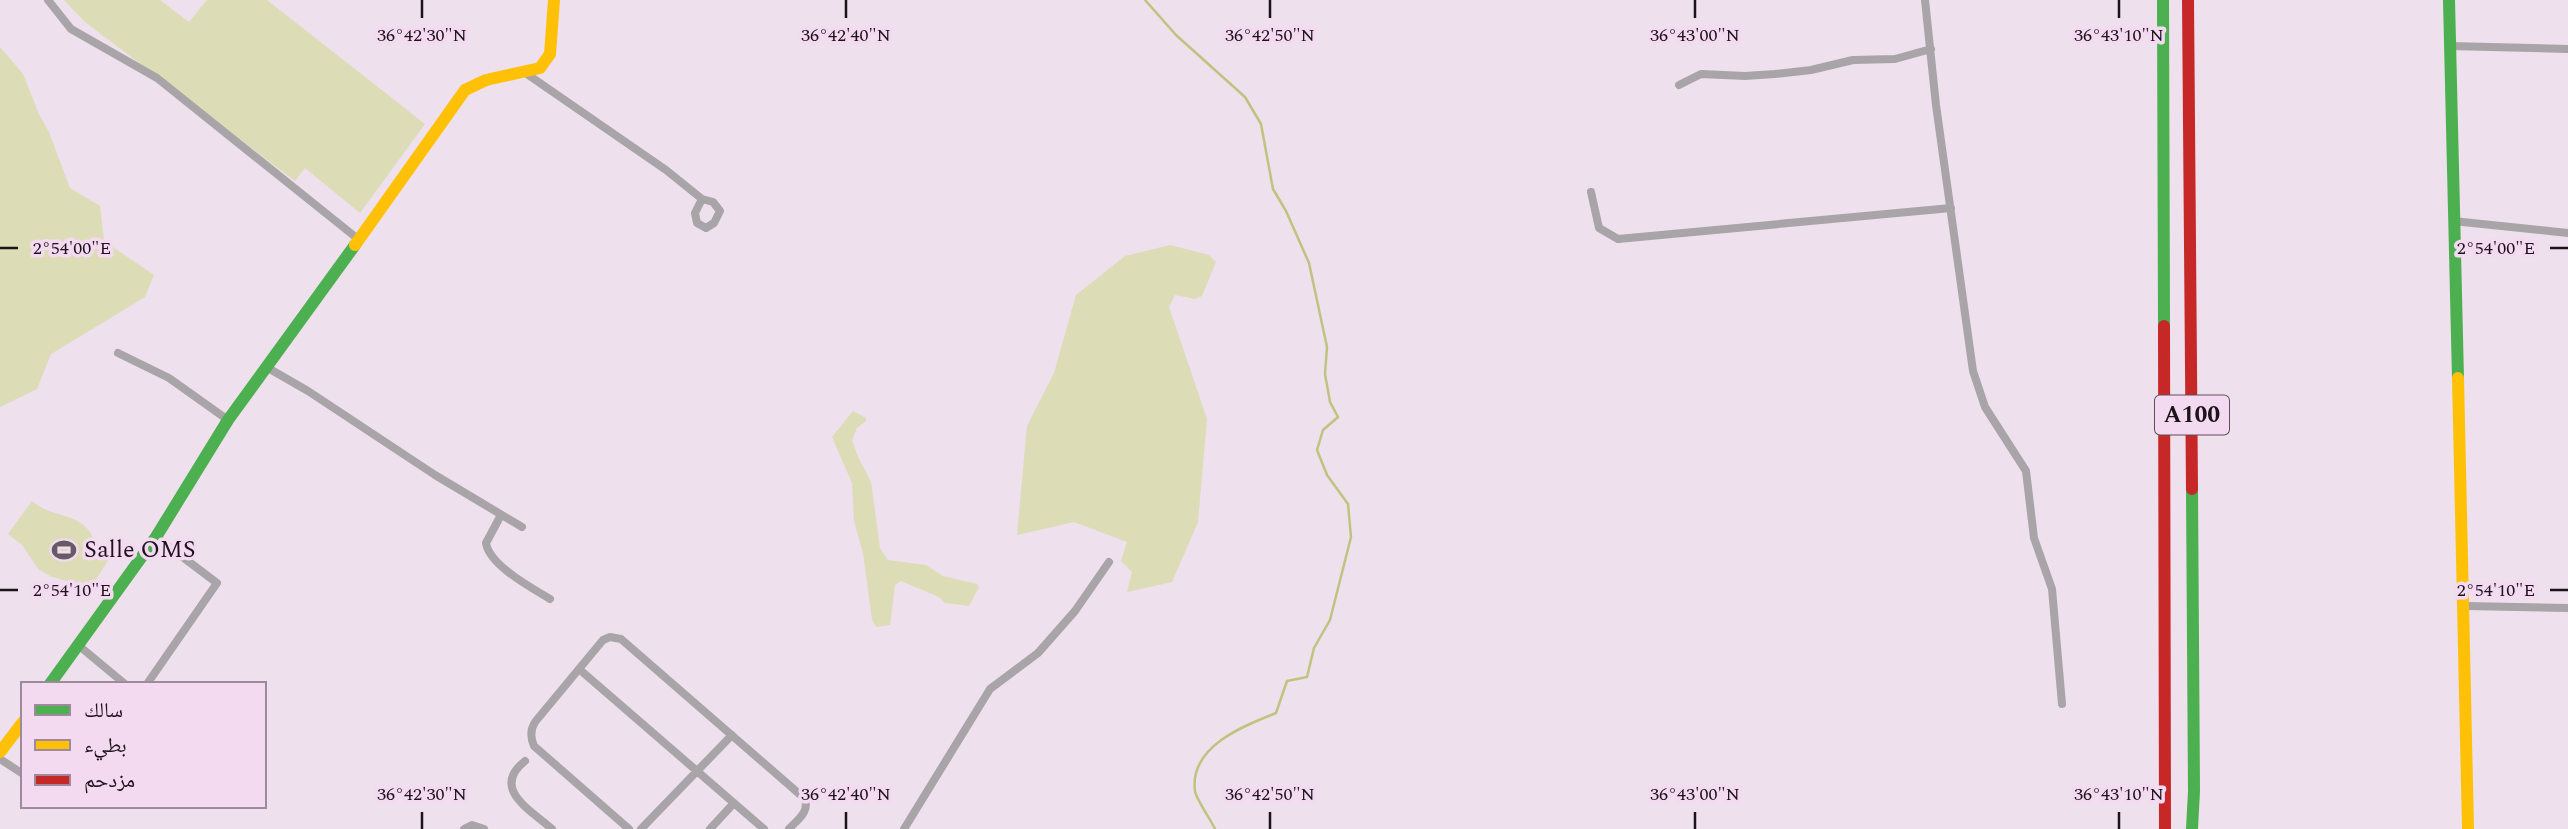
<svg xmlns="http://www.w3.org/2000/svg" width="2568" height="829" viewBox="0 0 2568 829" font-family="Spectral,'Noto Naskh Arabic',serif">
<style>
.green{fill:#dcdcb7}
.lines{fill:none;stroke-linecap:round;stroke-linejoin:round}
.stream{stroke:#c0c380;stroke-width:2.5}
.street{stroke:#a8a4a8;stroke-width:8}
.fast{stroke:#4caf50;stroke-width:12}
.slow{stroke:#ffc107;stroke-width:12}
.jam{stroke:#c62828;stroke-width:12}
.ticks{fill:none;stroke:#1c131b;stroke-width:2.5}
.labels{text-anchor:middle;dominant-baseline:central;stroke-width:7;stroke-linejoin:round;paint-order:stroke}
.shield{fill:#f4daf1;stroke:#5d4f5b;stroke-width:2}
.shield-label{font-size:23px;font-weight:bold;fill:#1c131b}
.poi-label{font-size:24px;fill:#1c131b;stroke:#f4daf1;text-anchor:start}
.ticks-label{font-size:18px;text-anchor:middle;fill:#1c131b;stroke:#f4daf1;stroke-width:7;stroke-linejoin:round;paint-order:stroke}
</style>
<rect width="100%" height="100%" fill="#eee0ec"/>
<!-- green -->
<path class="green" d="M64 0H160L189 22 207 0H267L425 124 360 213 305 168 295 181 85 22Z
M0 47 23 74 39 114 49 132 70 188 100 206 104 241 154 275 145 297 51 354 37 389 0 407Z
M1170 245 1209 255 1216 262 1202 296 1195 299 1175 295 1169 307 1207 419 1198 522 1172 582 1127 592 1132 572 1121 561 1127 542 1074 522 1017 535 1027 426 1054 373 1076 295 1125 256Z
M853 411 866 418V421L857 428 852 440 858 457 871 482 880 548 888 560 926 565 943 576 977 584 979 587 969 606 945 603 939 597 901 581 895 585 890 625 876 627 872 619 863 553 854 521 852 483 832 437Z
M32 501C49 516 65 512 82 524 93 532 91 538 98 546 100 550 107 553 111 556L88 592 76 584 50 576 38 569 23 546 8 534Z"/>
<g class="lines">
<!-- stream -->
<path class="stream" d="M1145 0 1176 35 1245 97 1261 124 1273 189 1286 211 1309 263 1327 347 1325 374 1330 402 1338 417 1323 430 1317 450 1327 475 1348 504 1351 537 1330 620 1314 648 1307 677 1287 681 1276 713C1243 726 1189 747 1195 791 1196 799 1211 820 1215 829"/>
<!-- street -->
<path class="street" d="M48 0 71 29 157 78 358 239
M1925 0 1936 105 1973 371 1985 407 2026 471 2034 538 2052 589 2062 704
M2449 46 2568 49
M524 72 666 170 702 199
M1679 85 1701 74 1745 76 1775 74 1811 70 1853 60 1895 59 1931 49
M1591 192 1599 228 1618 239 1951 208
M702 199 713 202 720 211 714 223 706 228 697 223 695 213Z
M2453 221 2568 233
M118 353 169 378 228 420
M268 368 308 391 435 475 522 527
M501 515 486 543C489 565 532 588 550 599
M2465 606 2568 608
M78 645 125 684
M579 669 764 829
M147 684 217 583 156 537
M0 759 23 774
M525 761C490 789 531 810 552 829
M464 829 472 825 484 829
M629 829 534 746C530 737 530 730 535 722L603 640 610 637 621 639 804 798C811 811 797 820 789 829
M641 829 732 735
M710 829 734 803
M904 829 990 689 1038 653 1075 611 1109 562"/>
<!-- fast -->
<path class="fast" d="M2163 0 2164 326
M2449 0 2458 378
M2192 489 2194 791 2192 829
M50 684 156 537 228 420 355 245"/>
<!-- slow -->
<path class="slow" d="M355 245 465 90 486 80 540 68 550 54 554 0
M2458 378 2468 829
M0 752 23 722"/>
<!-- jam -->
<path class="jam" d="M2188 0 2192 489
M2164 326 2165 829"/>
</g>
<!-- ticks -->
<path class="ticks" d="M422 0V18M846 0V18M1270 0V18M1695 0V18M2119 0V18M0 248H18M2550 248H2568M0 590H18M2550 590H2568M422 812V829M846 812V829M1270 812V829M1695 812V829M2119 812V829"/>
<!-- icons -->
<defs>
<g id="stadium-bare" transform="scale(1.89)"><path d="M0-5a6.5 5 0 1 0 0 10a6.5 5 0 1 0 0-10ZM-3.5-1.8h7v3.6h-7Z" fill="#665b64" stroke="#f4daf1" stroke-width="2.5" paint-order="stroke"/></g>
</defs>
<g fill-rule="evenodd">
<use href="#stadium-bare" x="64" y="550"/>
</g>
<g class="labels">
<!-- shield labels -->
<rect class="shield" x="2155" y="395.5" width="74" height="39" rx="5"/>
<g class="shield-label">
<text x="2192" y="415">A100</text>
</g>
<!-- poi labels -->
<g class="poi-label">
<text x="84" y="550">Salle OMS</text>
</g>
</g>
<g class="ticks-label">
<text x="422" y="41">36°42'30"N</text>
<text x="846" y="41">36°42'40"N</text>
<text x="1270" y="41">36°42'50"N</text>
<text x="1695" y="41">36°43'00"N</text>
<text x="2119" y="41">36°43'10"N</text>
<text x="2496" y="254">2°54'00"E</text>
<text x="72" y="254">2°54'00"E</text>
<text x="2496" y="596">2°54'10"E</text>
<text x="72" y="596">2°54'10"E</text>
<text x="422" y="800">36°42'30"N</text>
<text x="846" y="800">36°42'40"N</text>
<text x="1270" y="800">36°42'50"N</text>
<text x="1695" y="800">36°43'00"N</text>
<text x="2119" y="800">36°43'10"N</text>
</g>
<!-- legend -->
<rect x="21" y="682" width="245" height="126" fill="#f4daf1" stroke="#9e8a9b" stroke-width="2"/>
<rect x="35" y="705" width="35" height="10" fill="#4caf50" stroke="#9e8a9b" stroke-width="2"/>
<text x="84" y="717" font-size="21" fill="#1c131b">سالك</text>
<rect x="35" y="740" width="35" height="10" fill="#ffc107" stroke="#9e8a9b" stroke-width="2"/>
<text x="84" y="752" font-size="21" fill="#1c131b">بطيء</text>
<rect x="35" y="775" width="35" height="10" fill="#c62828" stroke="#9e8a9b" stroke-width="2"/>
<text x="84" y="787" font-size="21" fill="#1c131b">مزدحم</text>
</svg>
